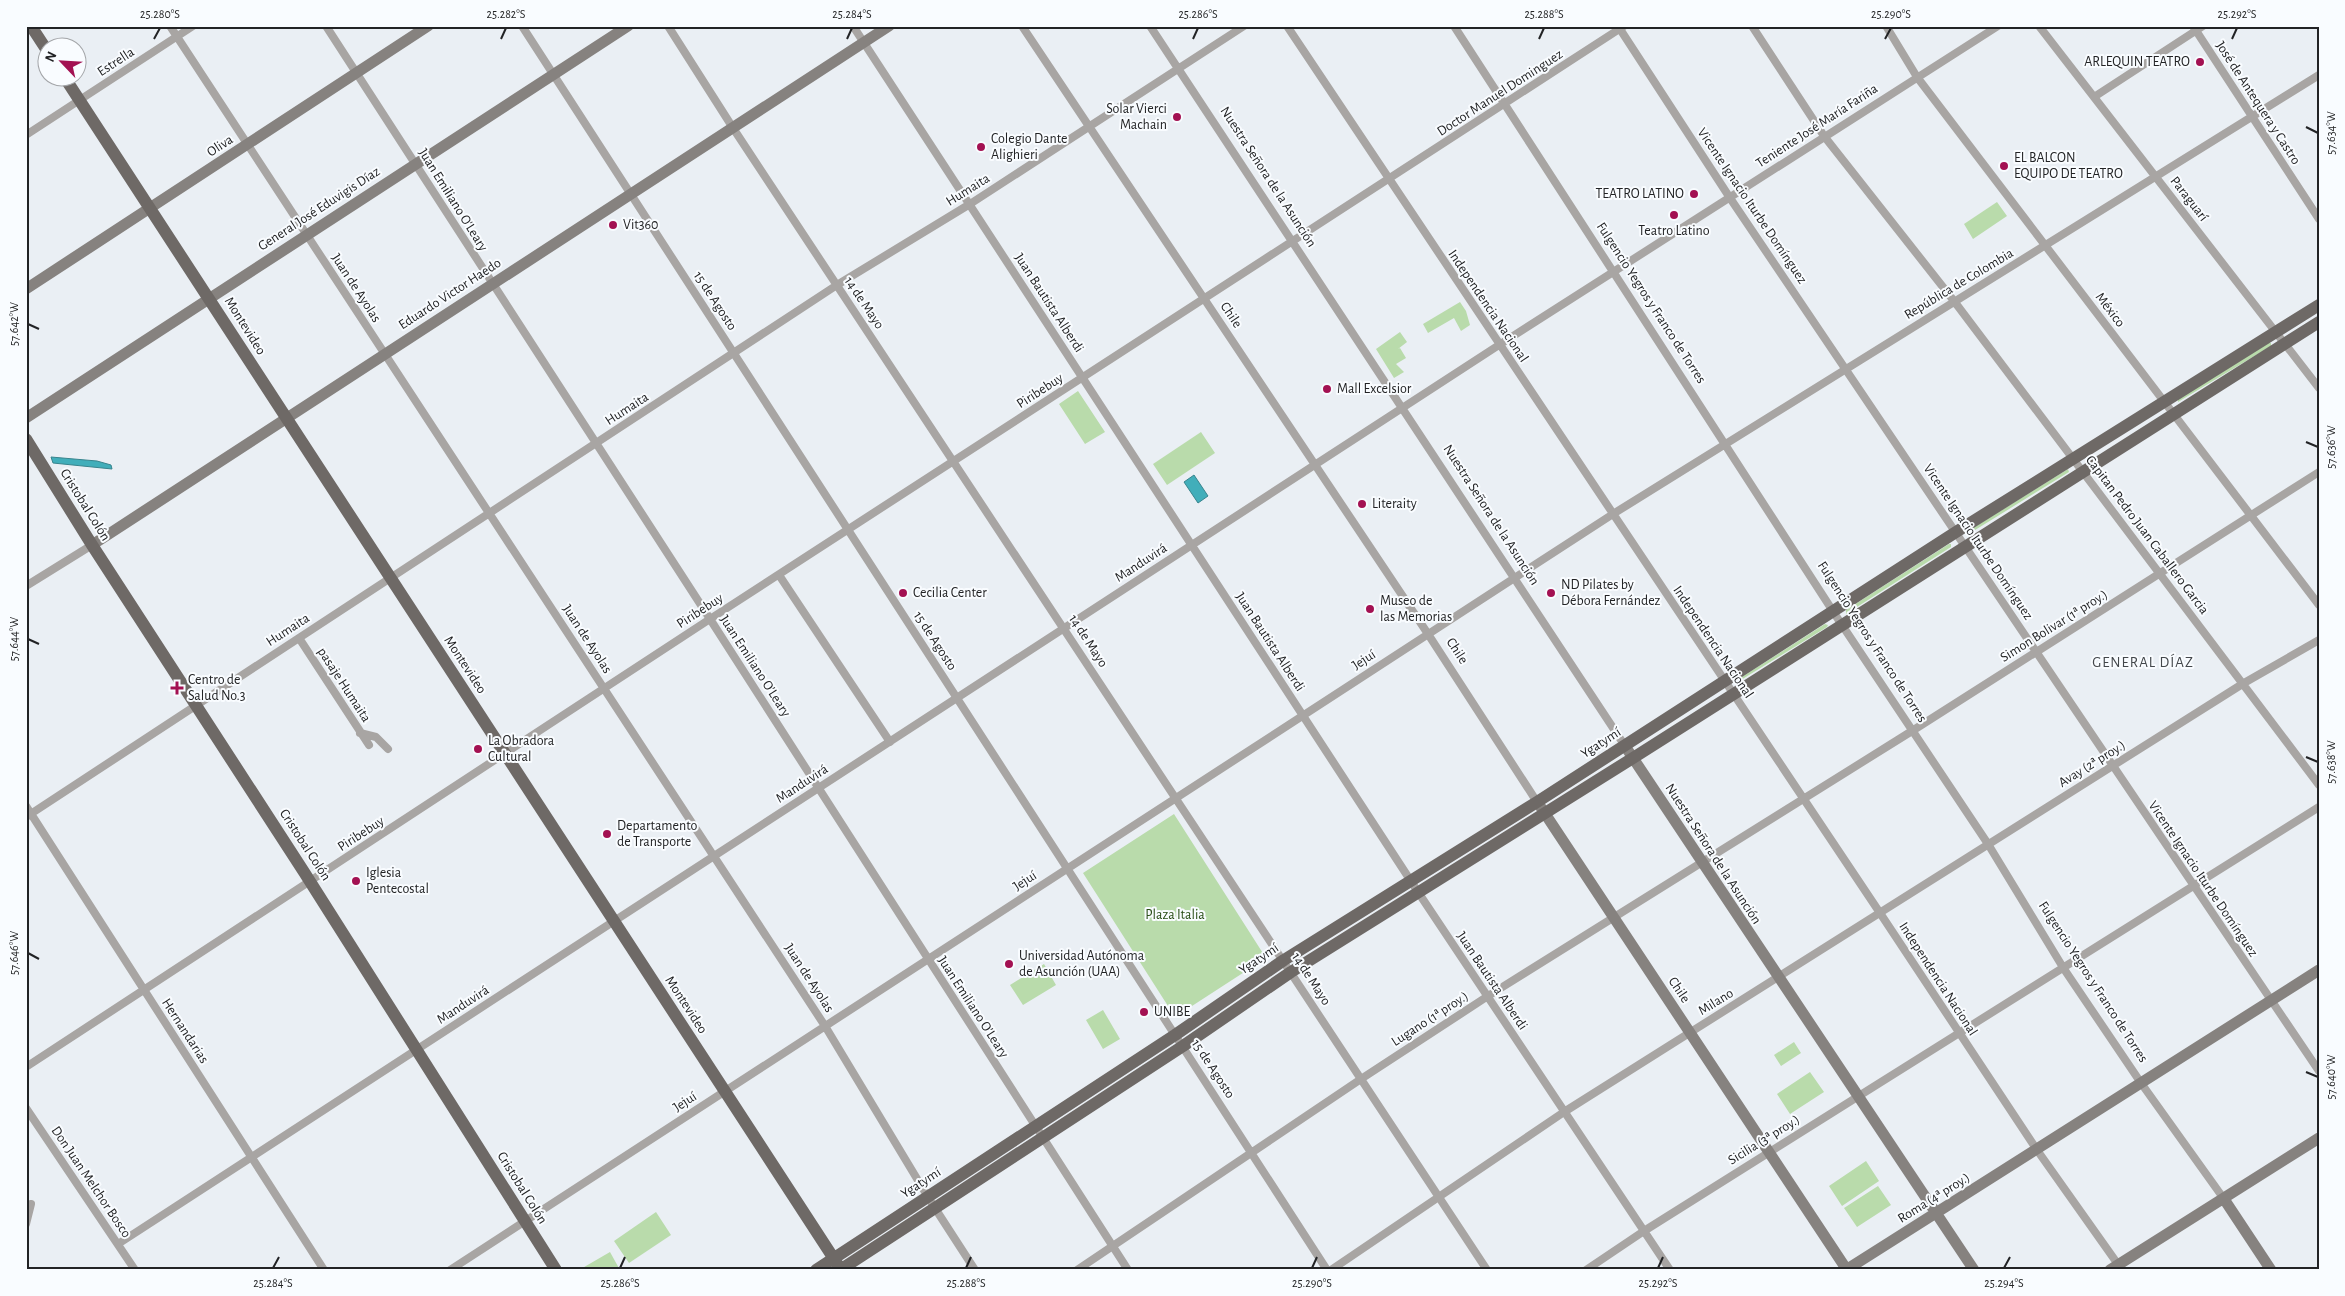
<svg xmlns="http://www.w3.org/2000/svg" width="2345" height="1296" viewBox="0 0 2345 1296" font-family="'Alegreya Sans',sans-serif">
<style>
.green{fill:#b9dbab}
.water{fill:#41aeba;stroke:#38848d}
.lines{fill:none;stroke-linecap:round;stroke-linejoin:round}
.street{stroke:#a8a5a3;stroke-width:8}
.secondary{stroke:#86827f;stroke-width:11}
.primary{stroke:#6e6966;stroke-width:12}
.ticks{fill:none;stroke:#222325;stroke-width:2}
.poi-dot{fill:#a31152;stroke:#f9fcff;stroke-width:2}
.labels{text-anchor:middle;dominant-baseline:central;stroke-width:4;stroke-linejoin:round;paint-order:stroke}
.street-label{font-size:14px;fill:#222325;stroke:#f9fcff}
.poi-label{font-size:14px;fill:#222325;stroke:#f9fcff;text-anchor:start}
.park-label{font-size:14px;fill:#294d16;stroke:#f9fcff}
.neighbourhood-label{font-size:15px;letter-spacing:1px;fill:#43474b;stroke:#f9fcff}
.neatline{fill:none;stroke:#222325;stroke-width:2}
.ticks-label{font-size:12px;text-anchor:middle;fill:#222325}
</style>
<rect width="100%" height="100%" fill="#eaeff4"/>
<!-- green -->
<path class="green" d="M1997 202 2007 216 1973 239 1964 224Z
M1460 302 1466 311 1470 325 1461 331 1454 318 1428 333 1423 324Z
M1400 332 1407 342 1398 349 1400 348 1406 358 1396 364 1404 372 1394 378 1376 349Z
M2268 343H2271V346L2178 402V399Z
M1078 391 1105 432 1085 444 1059 404Z
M1201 432 1215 453 1167 485 1153 464Z
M2068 469 2069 472 1967 535 1968 531Z
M1949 544H1951V547L1846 614V610Z
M1825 624 1828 625 1827 627 1736 683 1737 680Z
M1174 814 1266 958 1175 1017 1083 873Z
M1044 964 1056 985 1023 1005 1010 985Z
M1103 1010 1120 1039 1103 1049 1086 1020Z
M1794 1042 1801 1053 1781 1066 1774 1055Z
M1810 1072 1824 1092 1790 1114 1777 1094Z
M1866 1161 1879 1181 1842 1206 1829 1186Z
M1878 1186 1891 1205 1857 1227 1844 1208Z
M656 1212 671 1235 629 1263 614 1241Z
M610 1252 620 1270H579Z"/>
<!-- water -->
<path class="water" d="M51 457 97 461 111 465 112 469 53 463Z
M1194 475 1208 496 1198 503 1184 482Z"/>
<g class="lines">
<!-- street -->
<path class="street" d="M170 26 825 1026 931 1202 975 1270
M326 26 710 619 1128 1270
M522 26 1327 1270
M668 26 733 128 1487 1270
M853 26 1418 892 1670 1270
M1022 26 1428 634 1537 802
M1150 26 1625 746
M1287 26 1880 913 2037 1150 2122 1270
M1454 26 1838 619 1988 844 2064 969 2141 1083 2224 1199
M1618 26 1730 198 2319 1071
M1752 26 1824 136 1954 301 2319 785
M1886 26 1917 77 2319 605
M2039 26 2319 388
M2193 26 2319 219
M2094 97 2203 26
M26 135 193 26
M779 575 890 742
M26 586 92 545
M299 638 369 745
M360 733 376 737 388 749
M26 806 324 1270
M26 817 837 285 970 204 1244 26
M26 1067 710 619 1624 26
M26 1108 135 1270
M26 1224 31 1204
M118 1244 1499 345 1998 26
M450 1270 1613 514 2319 75
M1077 1270 1361 1079 1488 996 1912 731 2319 472
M1331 1270 1564 1112 2244 683 2319 640
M1586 1270 1644 1231 2319 807"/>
<!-- secondary -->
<path class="secondary" d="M26 289 428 26
M26 418 628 26
M92 545 889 26
M1625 746 1974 1270
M1540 806 1847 1270
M2224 1199 2271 1270
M1846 1270 2319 970
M2110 1270 2319 1138"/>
<!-- primary -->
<path class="primary" d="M31 26 48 52
M65 78 838 1265
M26 439 92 545 304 872 556 1270
M816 1270 1175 1035 1284 960 1537 802 1956 532 2319 305
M840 1270 1183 1046 1291 972 1633 758 2319 322"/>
</g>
<!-- ticks -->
<path class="ticks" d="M154 39 160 28M501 39 506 28M847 39 852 28M1193 39 1198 28M1539 39 1544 28M1885 39 1891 28M2232 39 2237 28M2306 127 2318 133M28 324 39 329M2306 442 2318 447M28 639 39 644M2306 757 2318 762M28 953 39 959M2306 1072 2318 1077M273 1268 279 1257M620 1268 625 1257M966 1268 971 1257M1312 1268 1317 1257M1658 1268 1663 1257M2004 1268 2010 1257"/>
<!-- markers -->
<g class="poi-dot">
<circle cx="2200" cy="62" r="5"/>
<circle cx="1177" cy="117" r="5"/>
<circle cx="981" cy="147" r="5"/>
<circle cx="2004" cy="166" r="5"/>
<circle cx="1694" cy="194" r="5"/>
<circle cx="1674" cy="215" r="5"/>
<circle cx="613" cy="225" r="5"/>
<circle cx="1327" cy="389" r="5"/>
<circle cx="1362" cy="504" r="5"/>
<circle cx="903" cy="593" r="5"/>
<circle cx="1551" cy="593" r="5"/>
<circle cx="1370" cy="609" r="5"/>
<path d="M174.5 680.5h5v5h5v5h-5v5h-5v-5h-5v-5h5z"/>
<circle cx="478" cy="749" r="5"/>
<circle cx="607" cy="834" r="5"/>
<circle cx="356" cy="881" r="5"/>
<circle cx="1009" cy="964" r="5"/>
<circle cx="1144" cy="1012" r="5"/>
</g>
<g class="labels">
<!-- street labels -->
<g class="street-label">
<text transform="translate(116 62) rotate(-33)">Estrella</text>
<text transform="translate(1500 93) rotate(-33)">Doctor Manuel Dominguez</text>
<text transform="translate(2258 103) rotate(57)">José de Antequera y Castro</text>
<text transform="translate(1817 126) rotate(-33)">Teniente José María Fariña</text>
<text transform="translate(220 146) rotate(-33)">Oliva</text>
<text transform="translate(1268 177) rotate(57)">Nuestra Señora de la Asunción</text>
<text transform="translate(968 190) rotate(-32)">Humaita</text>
<text transform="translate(2189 199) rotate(52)">Paraguarí</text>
<text transform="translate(453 200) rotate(58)">Juan Emiliano O'Leary</text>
<text transform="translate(1752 206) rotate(56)">Vicente Ignacio Iturbe Domínguez</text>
<text transform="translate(319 209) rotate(-33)">General José Eduvigis Díaz</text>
<text transform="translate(1959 284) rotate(-31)">República de Colombia</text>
<text transform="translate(356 288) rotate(57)">Juan de Ayolas</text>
<text transform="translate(450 294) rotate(-33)">Eduardo Victor Haedo</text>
<text transform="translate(715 301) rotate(57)">15 de Agosto</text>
<text transform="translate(864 303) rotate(56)">14 de Mayo</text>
<text transform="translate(1049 303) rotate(57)">Juan Bautista Alberdi</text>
<text transform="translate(1651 303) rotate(57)">Fulgencio Yegros y Franco de Torres</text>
<text transform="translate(1488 306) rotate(56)">Independencia Nacional</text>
<text transform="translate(2110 310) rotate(53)">México</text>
<text transform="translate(1231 315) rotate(56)">Chile</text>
<text transform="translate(245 326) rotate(58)">Montevideo</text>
<text transform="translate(1040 391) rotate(-33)">Piribebuy</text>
<text transform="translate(627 409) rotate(-33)">Humaita</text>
<text transform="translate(85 505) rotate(58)">Cristobal Colón</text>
<text transform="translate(1491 515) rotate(57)">Nuestra Señora de la Asunción</text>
<text transform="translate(2147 535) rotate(53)">Capitan Pedro Juan Caballero Garcia</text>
<text transform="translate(1978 542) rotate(56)">Vicente Ignacio Iturbe Domínguez</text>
<text transform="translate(1141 563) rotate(-33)">Manduvirá</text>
<text transform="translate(700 611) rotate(-33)">Piribebuy</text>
<text transform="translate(2054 626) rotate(-32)">Simon Bolivar (1ª proy.)</text>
<text transform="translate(288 630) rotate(-33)">Humaita</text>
<text transform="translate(587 639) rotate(57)">Juan de Ayolas</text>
<text transform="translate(935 641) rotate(57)">15 de Agosto</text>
<text transform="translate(1088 641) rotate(57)">14 de Mayo</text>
<text transform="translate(1270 642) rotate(57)">Juan Bautista Alberdi</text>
<text transform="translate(1713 642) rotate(56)">Independencia Nacional</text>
<text transform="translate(1872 642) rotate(57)">Fulgencio Yegros y Franco de Torres</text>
<text transform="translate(1457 651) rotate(57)">Chile</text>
<text transform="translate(1364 660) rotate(-33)">Jejuí</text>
<text transform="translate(465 665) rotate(57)">Montevideo</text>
<text transform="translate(755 666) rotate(57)">Juan Emiliano O'Leary</text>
<text transform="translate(344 685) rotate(57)">pasaje Humaita</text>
<text transform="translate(1601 743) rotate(-33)">Ygatymí</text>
<text transform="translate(2092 764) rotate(-32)">Avay (2ª proy.)</text>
<text transform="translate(802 784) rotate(-33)">Manduvirá</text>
<text transform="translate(361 834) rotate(-33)">Piribebuy</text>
<text transform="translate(305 845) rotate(57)">Cristobal Colón</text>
<text transform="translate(1713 854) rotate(57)">Nuestra Señora de la Asunción</text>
<text transform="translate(2203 879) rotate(56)">Vicente Ignacio Iturbe Domínguez</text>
<text transform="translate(1025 881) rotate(-33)">Jejuí</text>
<text transform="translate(1259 959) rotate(-34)">Ygatymí</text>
<text transform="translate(809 978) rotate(57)">Juan de Ayolas</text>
<text transform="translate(1311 979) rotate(57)">14 de Mayo</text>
<text transform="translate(1938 979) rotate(57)">Independencia Nacional</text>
<text transform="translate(1492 981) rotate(56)">Juan Bautista Alberdi</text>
<text transform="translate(2093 982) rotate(57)">Fulgencio Yegros y Franco de Torres</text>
<text transform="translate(1679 990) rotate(56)">Chile</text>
<text transform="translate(1716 1002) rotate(-32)">Milano</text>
<text transform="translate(463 1005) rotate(-33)">Manduvirá</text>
<text transform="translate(686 1005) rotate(57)">Montevideo</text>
<text transform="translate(973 1007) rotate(57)">Juan Emiliano O'Leary</text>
<text transform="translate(1430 1019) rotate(-33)">Lugano (1ª proy.)</text>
<text transform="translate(185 1031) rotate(57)">Hernandarias</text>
<text transform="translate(1213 1069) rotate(57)">15 de Agosto</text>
<text transform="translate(685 1102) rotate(-33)">Jejuí</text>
<text transform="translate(1764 1140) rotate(-32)">Sicilia (3ª proy.)</text>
<text transform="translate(91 1182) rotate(56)">Don Juan Melchor Bosco</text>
<text transform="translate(921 1183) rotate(-33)">Ygatymí</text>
<text transform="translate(522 1188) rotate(58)">Cristobal Colón</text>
<text transform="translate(1934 1198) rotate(-32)">Roma (4ª proy.)</text>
</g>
<!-- poi labels -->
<g class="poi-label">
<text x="2190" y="62" text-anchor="end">ARLEQUIN TEATRO</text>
<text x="1167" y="109" text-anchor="end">Solar Vierci<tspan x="1167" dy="16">Machain</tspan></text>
<text x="991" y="139">Colegio Dante<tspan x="991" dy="16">Alighieri</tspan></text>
<text x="2014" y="158">EL BALCON<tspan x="2014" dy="16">EQUIPO DE TEATRO</tspan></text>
<text x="1684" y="194" text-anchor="end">TEATRO LATINO</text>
<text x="623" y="225">Vit360</text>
<text x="1674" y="231" text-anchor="middle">Teatro Latino</text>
<text x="1337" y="389">Mall Excelsior</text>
<text x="1372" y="504">Literaity</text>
<text x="1561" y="585">ND Pilates by<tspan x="1561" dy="16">Débora Fernández</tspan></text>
<text x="913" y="593">Cecilia Center</text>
<text x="1380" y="601">Museo de<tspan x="1380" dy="16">las Memorias</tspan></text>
<text x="188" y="680">Centro de<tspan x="188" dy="16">Salud No.3</tspan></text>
<text x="488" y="741">La Obradora<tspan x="488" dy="16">Cultural</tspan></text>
<text x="617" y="826">Departamento<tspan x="617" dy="16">de Transporte</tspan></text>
<text x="366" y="873">Iglesia<tspan x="366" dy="16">Pentecostal</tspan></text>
<text x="1019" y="956">Universidad Autónoma<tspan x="1019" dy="16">de Asunción (UAA)</tspan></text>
<text x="1154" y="1012">UNIBE</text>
</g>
<!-- park labels -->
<g class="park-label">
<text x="1175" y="915">Plaza Italia</text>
</g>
<!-- neighbourhood labels -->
<g class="neighbourhood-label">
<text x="2143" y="662">GENERAL DÍAZ</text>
</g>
</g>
<!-- border -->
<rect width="2345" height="1296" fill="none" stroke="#f9fcff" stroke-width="55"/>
<!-- north arrow -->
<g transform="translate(62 62) rotate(295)"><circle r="24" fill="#f9fcff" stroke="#a3a5a8"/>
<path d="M0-4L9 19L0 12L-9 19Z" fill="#a31152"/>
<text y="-8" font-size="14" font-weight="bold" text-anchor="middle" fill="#222325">N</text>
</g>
<rect x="28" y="28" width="2290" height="1240" class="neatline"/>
<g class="ticks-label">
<text x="160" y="18">25.280°S</text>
<text x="506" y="18">25.282°S</text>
<text x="852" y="18">25.284°S</text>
<text x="1198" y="18">25.286°S</text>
<text x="1544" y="18">25.288°S</text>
<text x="1891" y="18">25.290°S</text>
<text x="2237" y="18">25.292°S</text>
<text transform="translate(2331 133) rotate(-90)" y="4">57.634°W</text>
<text transform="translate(14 324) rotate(-90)" y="4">57.642°W</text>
<text transform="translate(2331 447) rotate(-90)" y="4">57.636°W</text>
<text transform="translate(14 639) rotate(-90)" y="4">57.644°W</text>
<text transform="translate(2331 762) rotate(-90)" y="4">57.638°W</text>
<text transform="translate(14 953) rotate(-90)" y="4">57.646°W</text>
<text transform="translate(2331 1077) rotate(-90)" y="4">57.640°W</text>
<text x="273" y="1287">25.284°S</text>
<text x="620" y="1287">25.286°S</text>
<text x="966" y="1287">25.288°S</text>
<text x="1312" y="1287">25.290°S</text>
<text x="1658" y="1287">25.292°S</text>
<text x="2004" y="1287">25.294°S</text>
</g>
</svg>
